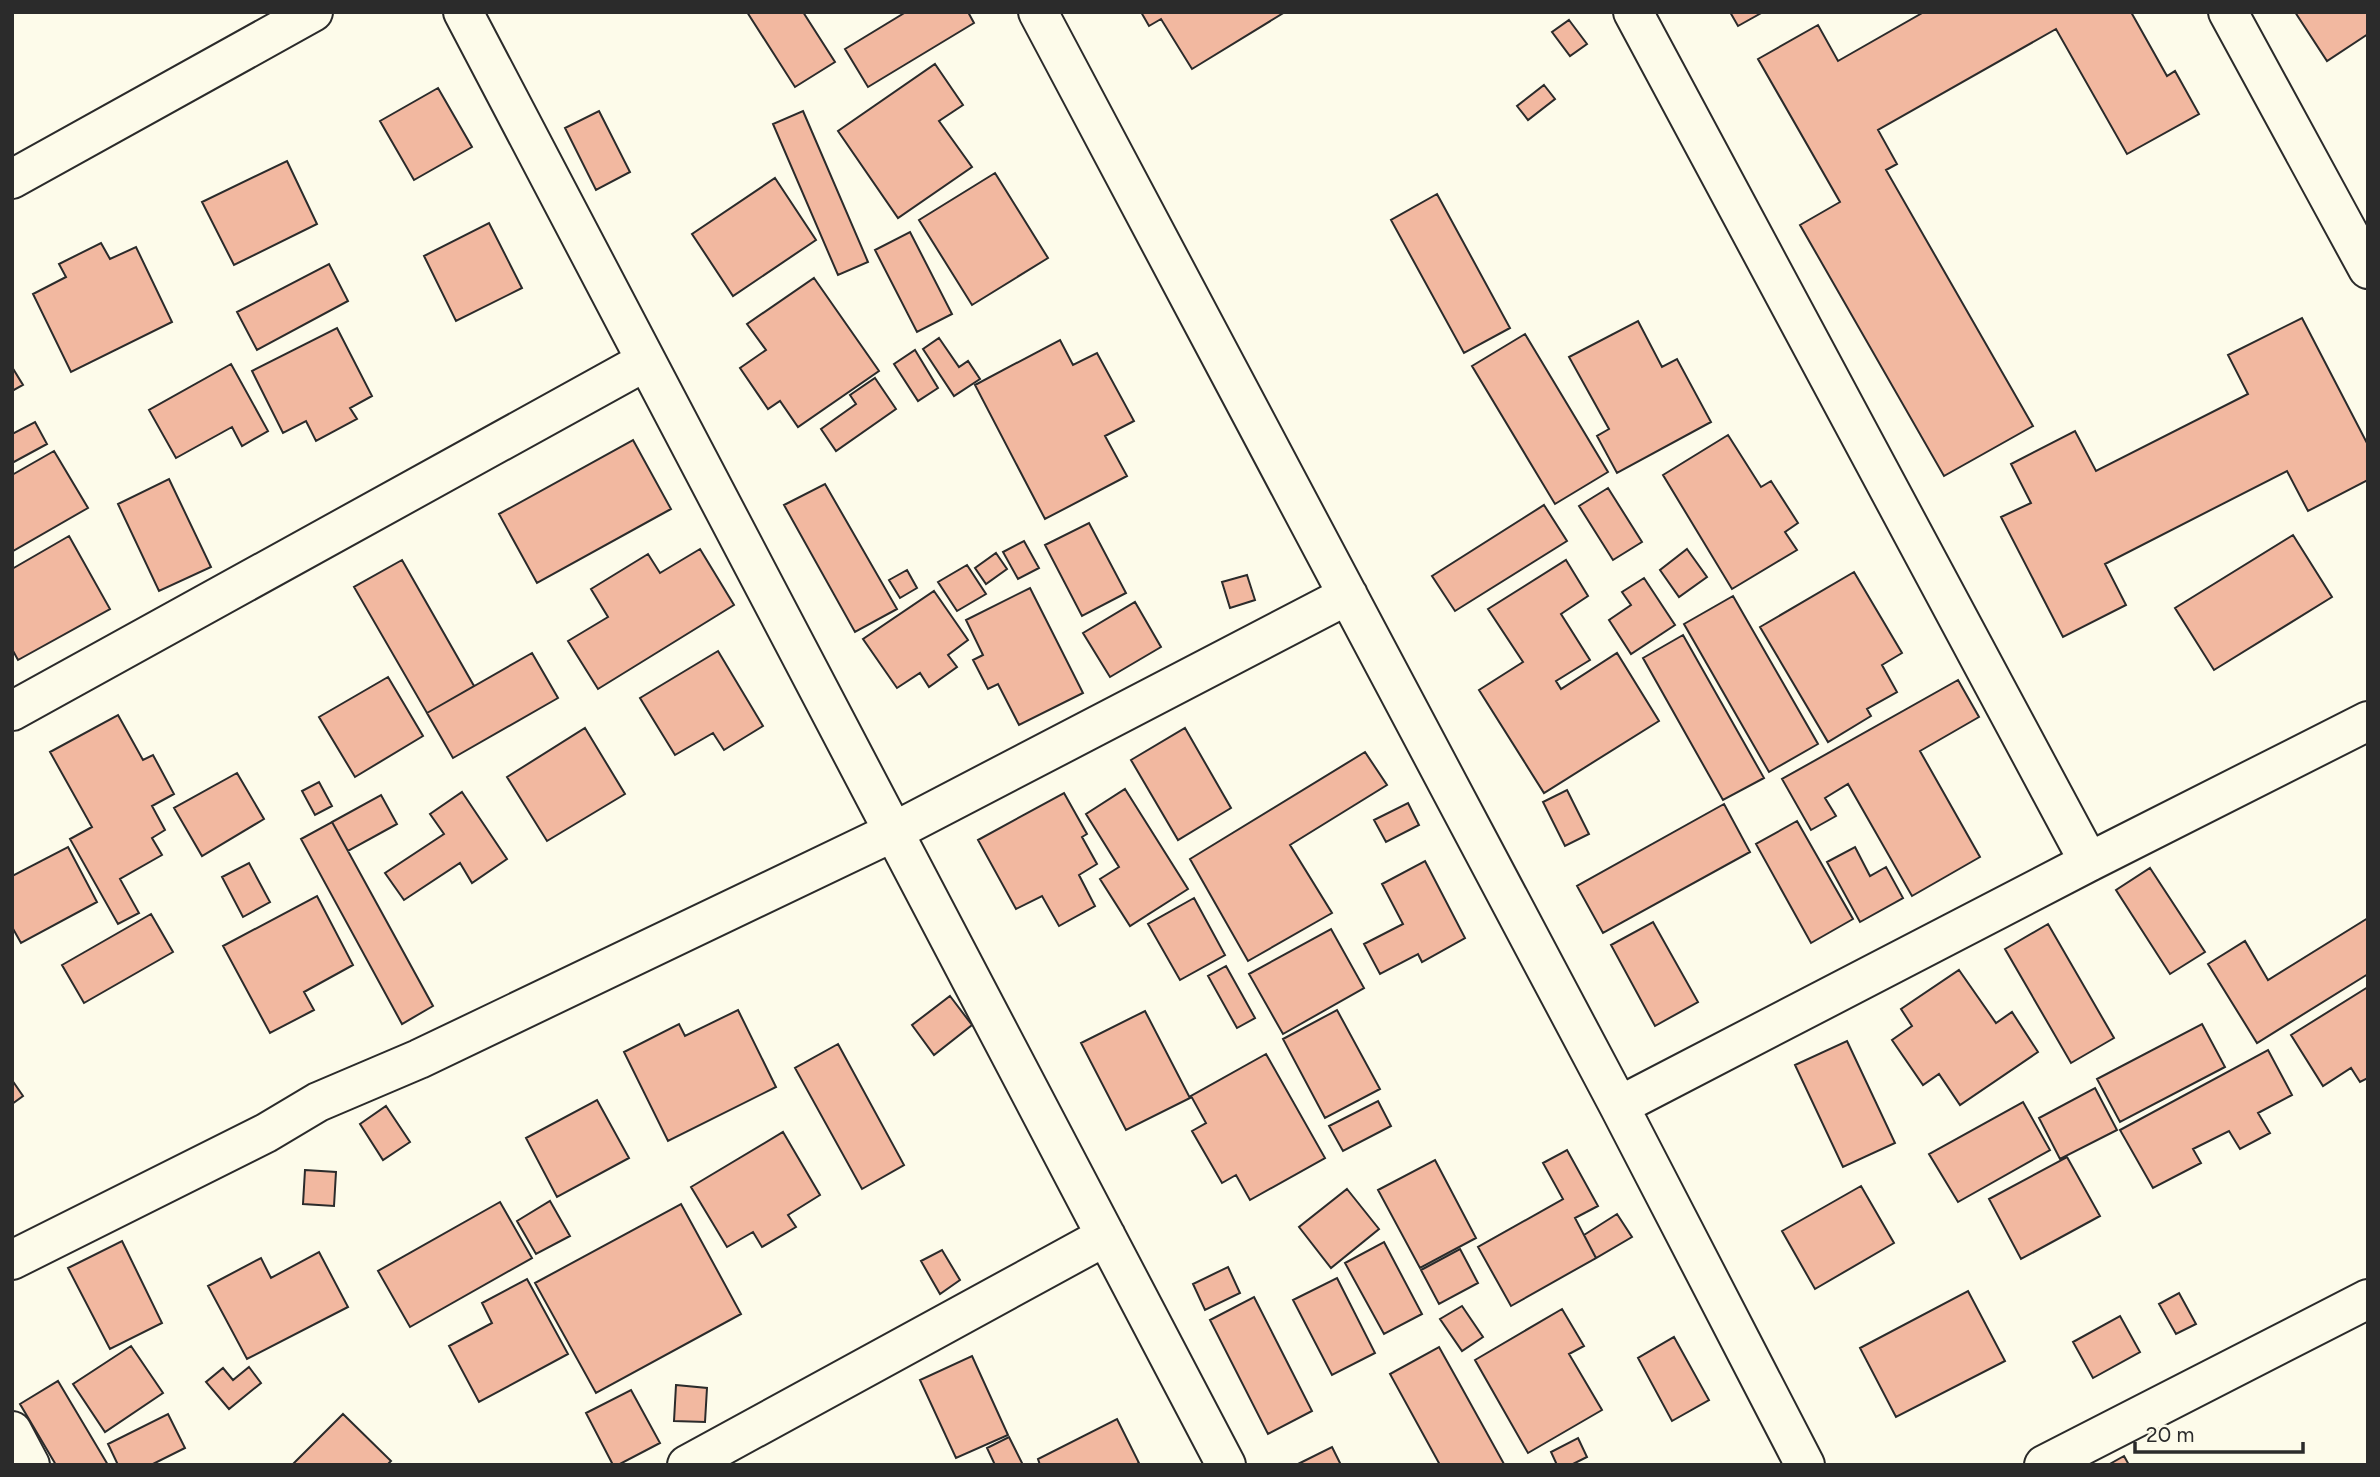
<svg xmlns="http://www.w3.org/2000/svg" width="2380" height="1477" viewBox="0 0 2380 1477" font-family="Figtree,sans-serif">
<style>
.building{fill:#f2b8a0;stroke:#2b2b2b;stroke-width:2}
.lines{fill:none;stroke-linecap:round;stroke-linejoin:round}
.minor-casing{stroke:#2b2b2b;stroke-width:42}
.minor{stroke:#fdfbea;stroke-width:38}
</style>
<rect width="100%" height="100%" fill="#fdfbea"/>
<!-- building -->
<path class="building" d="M747 12H803L835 62 795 87Z
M906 12H968L974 23 868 87 845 49Z
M1141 12H1285L1192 69 1161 19 1149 26Z
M1730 12H1763L1738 26Z
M1924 12H2131L2167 76 2175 71 2199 114 2127 154 2056 29 1878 130 1897 164 1886 170 2033 426 1944 476 1800 225 1840 202 1758 59 1818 25 1838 61Z
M2295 12H2368V34L2327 61Z
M1569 20 1587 44 1570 56 1552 32Z
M935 64 963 105 939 121 972 167 898 218 838 131Z
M1544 85 1555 99 1528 120 1517 106Z
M438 88 472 147 414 180 380 121Z
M599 111 630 172 596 190 565 128Z
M803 111 868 262 838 275 773 124Z
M287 161 317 224 234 265 202 202Z
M995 173 1048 258 972 305 919 220Z
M775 178 816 240 733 296 692 234Z
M1437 194 1510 328 1464 353 1391 220Z
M489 223 522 288 456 321 424 256Z
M910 232 952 314 917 332 875 250Z
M101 243 110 259 136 247 172 322 71 372 33 294 66 277 59 264Z
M329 264 348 301 257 350 237 312Z
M814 278 879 371 798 427 780 401 768 409 740 368 766 350 747 324Z
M2302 318 2368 445V480L2308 511 2287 471 2105 564 2126 605 2063 637 2001 517 2031 503 2011 464 2075 431 2096 471 2248 394 2228 355Z
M1638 321 1662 367 1677 359 1711 422 1617 473 1597 436 1609 429 1569 357Z
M337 328 372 396 350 408 357 419 316 441 306 421 283 433 252 371Z
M1525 334 1608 472 1555 504 1472 366Z
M939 338 959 367 968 361 980 379 954 396 923 349Z
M1060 340 1073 365 1097 353 1134 421 1105 436 1127 476 1045 519 975 385Z
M915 350 938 388 918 401 894 364Z
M231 364 268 431 242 446 232 427 176 458 149 410Z
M12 367 23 385 12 391Z
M875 378 896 409 836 451 821 429 856 404 850 395Z
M35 422 47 444 12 463V434Z
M1728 435 1761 487 1771 481 1798 523 1785 532 1797 550 1732 589 1663 475Z
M633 440 671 509 537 583 499 514Z
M54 451 88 508 13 551 12 475Z
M169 479 211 567 159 591 118 504Z
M825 484 897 609 855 632 784 505Z
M1608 488 1642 542 1613 560 1579 506Z
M1544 505 1567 541 1455 611 1432 576Z
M1089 523 1126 593 1082 616 1045 545Z
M2293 535 2332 597 2214 670 2175 608Z
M69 536 110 609 18 660 12 649V569Z
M1024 541 1039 568 1018 579 1003 552Z
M700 549 734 605 598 689 568 641 608 617 591 589 648 554 660 573Z
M1687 549 1707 577 1679 597 1660 570Z
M996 553 1007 569 986 584 975 568Z
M402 560 474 686 427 713 354 587Z
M1566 560 1588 596 1561 614 1590 660 1556 681 1561 689 1617 653 1659 721 1544 793 1479 690 1523 662 1488 609Z
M967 565 986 594 957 611 938 582Z
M907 570 917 588 900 598 889 580Z
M1854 572 1902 653 1882 665 1897 692 1867 709 1871 716 1828 742 1760 627Z
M1247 575 1255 600 1230 608 1222 582Z
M1644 578 1675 625 1631 654 1609 620 1631 605 1622 592Z
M1030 588 1083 693 1019 725 998 684 988 689 973 660 983 655 966 620Z
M934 591 968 640 948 655 957 667 929 687 920 673 897 688 863 639Z
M1733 596 1818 744 1769 772 1684 624Z
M1135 602 1161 647 1110 677 1083 633Z
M1683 635 1764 778 1723 800 1643 658Z
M718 651 763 726 724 750 713 733 675 755 640 698Z
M532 653 558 698 453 758 427 713Z
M388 677 423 736 355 777 319 717Z
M1958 680 1979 717 1920 751 1980 857 1912 896 1848 784 1825 798 1836 816 1811 830 1782 779Z
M118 715 143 760 153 755 174 794 152 806 165 830 152 838 162 855 120 879 139 913 118 924 70 839 92 827 50 752Z
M585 728 625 794 547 841 507 777Z
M1185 728 1231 808 1178 840 1131 760Z
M1365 752 1387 785 1290 845 1332 913 1248 961 1190 859Z
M237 773 264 819 202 856 174 808Z
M319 782 332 806 315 815 302 791Z
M1125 789 1188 889 1130 926 1100 879 1119 867 1086 814Z
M1567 790 1589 834 1565 846 1543 802Z
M462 792 507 859 472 883 460 863 404 900 385 873 444 834 430 814Z
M1064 793 1087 834 1082 837 1097 864 1079 875 1095 906 1059 926 1042 896 1016 909 978 840Z
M381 795 397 824 348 851 332 822Z
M1408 803 1419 825 1386 842 1374 820Z
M1724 804 1750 852 1603 933 1577 886Z
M1797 821 1853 919 1811 943 1756 844Z
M332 822 433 1006 402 1024 301 839Z
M68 847 97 902 21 943 12 927V876Z
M1855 847 1870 876 1886 867 1903 898 1860 922 1827 862Z
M1425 861 1465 938 1422 962 1418 954 1380 974 1364 944 1403 924 1382 884Z
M249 863 270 902 243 917 222 877Z
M2150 868 2205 952 2170 974 2116 890Z
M317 896 353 965 304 992 314 1010 270 1033 223 946Z
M1194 898 1225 955 1180 980 1148 924Z
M151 914 173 952 84 1003 62 965Z
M2368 918V974L2257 1043 2208 964 2245 941 2268 980Z
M1653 922 1698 1002 1655 1026 1611 945Z
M2048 924 2114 1038 2071 1063 2005 949Z
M1331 929 1364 988 1283 1034 1249 974Z
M1226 966 1255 1018 1237 1028 1208 976Z
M1959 970 1996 1023 2012 1012 2038 1052 1960 1105 1939 1074 1923 1085 1892 1040 1912 1026 1901 1009Z
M2368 987V1078L2360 1082 2351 1068 2323 1086 2291 1035Z
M950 996 972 1025 934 1055 912 1025Z
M738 1010 776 1087 668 1141 624 1052 679 1024 685 1036Z
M1337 1010 1380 1089 1325 1118 1283 1039Z
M1145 1011 1190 1098 1126 1130 1081 1043Z
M2202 1024 2225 1067 2120 1122 2097 1079Z
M1847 1041 1895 1143 1843 1167 1795 1065Z
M838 1044 904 1165 862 1189 795 1068Z
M2268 1050 2292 1095 2258 1113 2270 1133 2240 1149 2229 1131 2193 1149 2201 1163 2153 1188 2120 1130Z
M1266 1054 1325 1158 1250 1200 1236 1175 1222 1183 1192 1131 1206 1123 1191 1096Z
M12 1080 23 1096 12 1104Z
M2095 1088 2117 1130 2060 1159 2039 1118Z
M597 1100 629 1158 557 1197 526 1138Z
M1378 1101 1391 1126 1343 1151 1329 1126Z
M2023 1102 2050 1150 1958 1202 1929 1154Z
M386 1106 410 1142 383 1160 360 1124Z
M783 1132 820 1195 788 1215 796 1227 762 1247 753 1232 727 1247 691 1187Z
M1567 1150 1598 1206 1575 1218 1596 1258 1511 1306 1478 1247 1563 1199 1543 1163Z
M2067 1157 2100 1216 2021 1259 1989 1199Z
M1435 1160 1476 1238 1420 1268 1378 1190Z
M305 1170 336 1172 334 1206 303 1204Z
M1861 1186 1894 1243 1815 1289 1782 1231Z
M1347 1189 1379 1229 1331 1268 1299 1227Z
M550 1201 570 1236 536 1254 517 1221Z
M500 1202 532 1258 410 1327 378 1271Z
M681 1204 741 1314 596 1393 535 1283Z
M1617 1214 1632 1237 1596 1258 1584 1235Z
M122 1241 162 1323 110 1349 68 1268Z
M1384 1242 1422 1314 1384 1334 1345 1263Z
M1460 1249 1478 1283 1439 1304 1421 1270Z
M942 1250 960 1280 940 1294 921 1261Z
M319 1252 348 1307 247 1359 208 1286 261 1258 271 1278Z
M1228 1267 1240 1293 1205 1310 1193 1284Z
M1337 1278 1375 1353 1332 1375 1293 1300Z
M527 1279 568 1354 479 1402 449 1346 492 1323 482 1303Z
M1968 1291 2005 1361 1896 1417 1860 1348Z
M2179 1293 2196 1324 2176 1334 2159 1304Z
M1254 1297 1312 1411 1268 1434 1210 1320Z
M1462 1306 1483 1337 1462 1351 1440 1319Z
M1562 1309 1584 1346 1569 1354 1602 1410 1528 1453 1475 1360Z
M2120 1316 2140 1352 2093 1378 2073 1342Z
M1674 1337 1709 1400 1672 1421 1638 1358Z
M131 1346 163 1393 105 1432 73 1384Z
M1439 1347 1458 1381 1504 1464 1440 1465 1390 1374Z
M972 1356 1008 1435 956 1458 920 1380Z
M249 1367 261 1383 229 1409 206 1382 223 1368 233 1380Z
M58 1381 108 1465H56L20 1404Z
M676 1385 707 1388 705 1422 674 1421Z
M631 1390 660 1443 618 1465H613L586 1413Z
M168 1414 185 1448 151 1465H118L108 1444Z
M343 1414 391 1461 387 1465H292Z
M1117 1419 1139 1463 1135 1465H1040L1038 1459Z
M1009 1437 1023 1465H995L987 1448Z
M1578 1438 1587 1457 1571 1465H1557L1551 1452Z
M1332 1447 1341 1465H1296Z
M2124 1456 2129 1465H2108Z"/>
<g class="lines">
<!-- minor casing -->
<g class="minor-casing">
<path id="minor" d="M463 12 1226 1465
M1038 12 1619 1106 1805 1465
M1633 12 2089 862
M2228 12 2368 269
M12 179 313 12
M12 711 646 361
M1619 1106 2089 862 2368 721
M12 1260 266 1133 318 1102 419 1059 893 832 1348 595
M12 1431 30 1465
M687 1465 1106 1236
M2044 1465 2368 1299"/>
</g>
<!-- minor -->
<use href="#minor" class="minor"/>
</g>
<!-- border -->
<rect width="2380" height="1477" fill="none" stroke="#2b2b2b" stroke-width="28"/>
<!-- scale -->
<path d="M2135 1442v10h168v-10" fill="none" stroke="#2b2b2b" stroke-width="3.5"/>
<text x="2146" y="1442" font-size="21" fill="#2b2b2b" stroke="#fdfbea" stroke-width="5" paint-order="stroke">20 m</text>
</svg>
